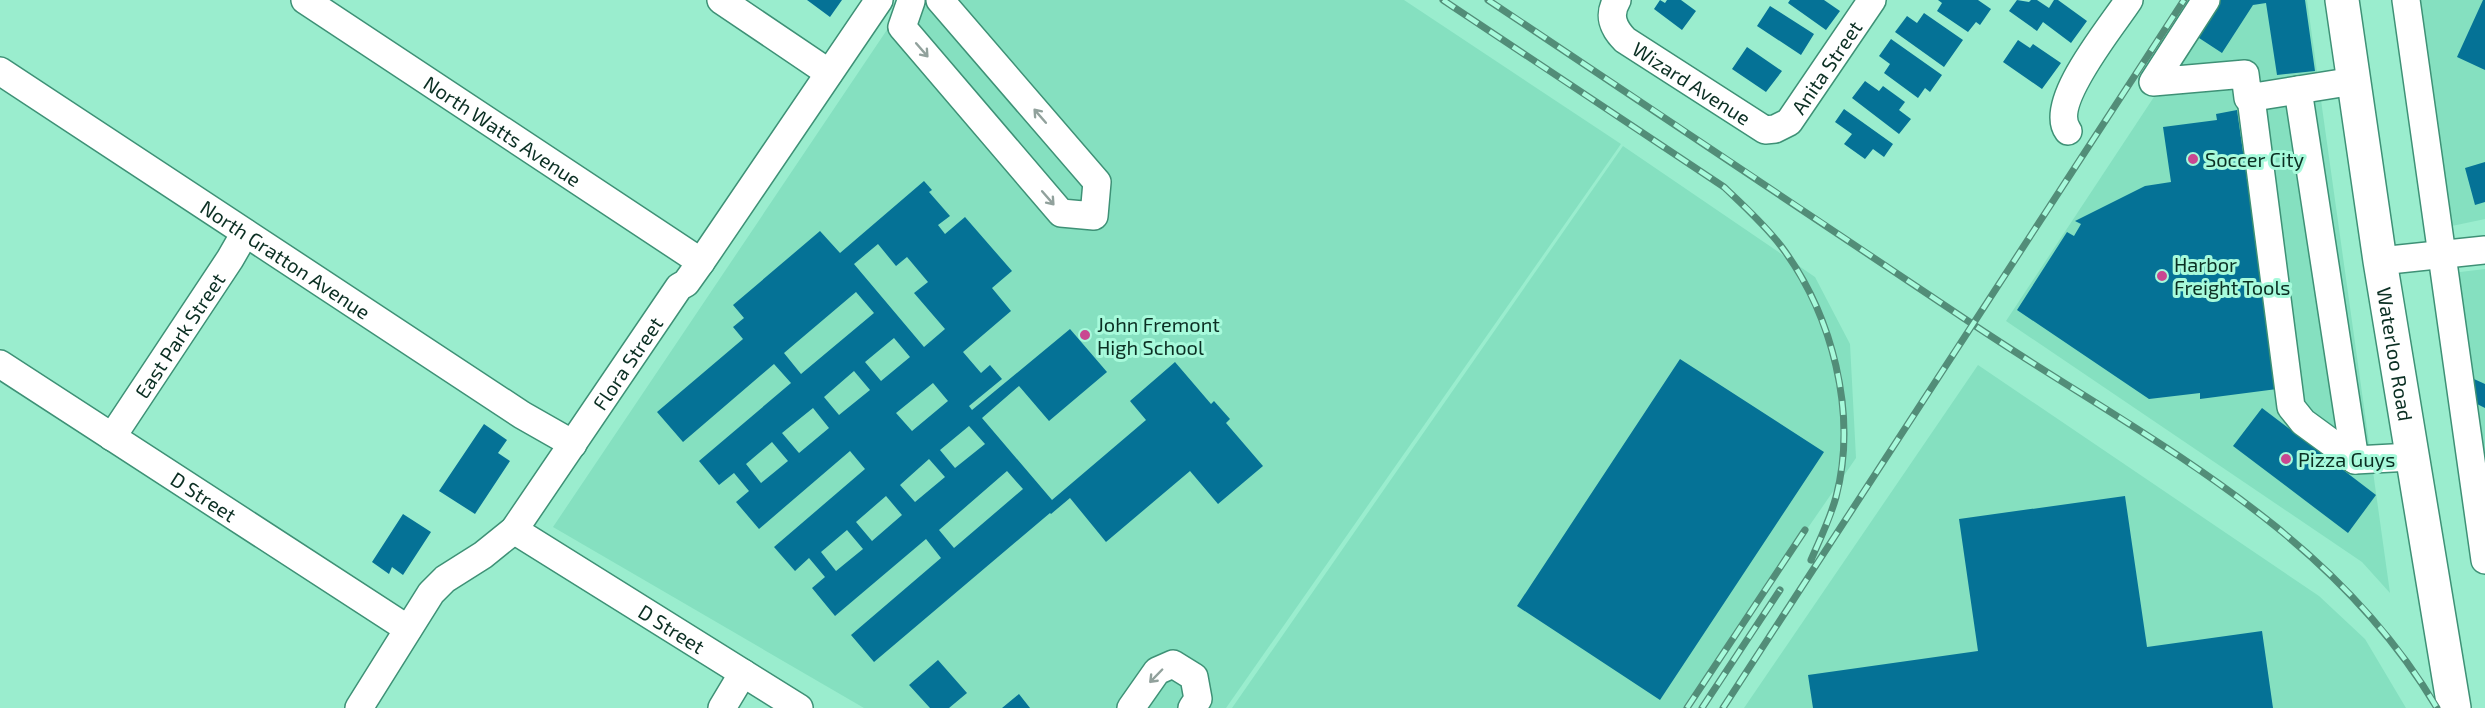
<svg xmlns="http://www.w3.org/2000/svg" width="2485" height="708" viewBox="0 0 2485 708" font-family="'Exo 2',sans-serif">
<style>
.built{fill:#85e0c0}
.building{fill:#057296;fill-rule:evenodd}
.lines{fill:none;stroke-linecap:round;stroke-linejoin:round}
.minor-casing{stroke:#3e9176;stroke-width:30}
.major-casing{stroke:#3e9176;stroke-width:36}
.minor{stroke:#fff;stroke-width:27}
.major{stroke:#fff;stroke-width:33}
.rail-casing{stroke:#528d78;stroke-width:7}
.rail{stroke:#a7fadb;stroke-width:4.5;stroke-dasharray:14;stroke-linecap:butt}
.oneway{stroke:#91a19c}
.poi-dot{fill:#c94791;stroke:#a7fadb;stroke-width:2}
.labels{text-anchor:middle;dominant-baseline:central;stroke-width:6;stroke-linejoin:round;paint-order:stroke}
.street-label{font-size:20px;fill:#0b2f23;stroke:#a7fadb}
.poi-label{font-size:20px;fill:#0b2f23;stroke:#a7fadb;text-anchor:start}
</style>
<rect width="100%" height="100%" fill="#9aedce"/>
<!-- built -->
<path class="built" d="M907 0H1404L1621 144 1226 708H864L553 527Z
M2218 0H2307L2390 593 2362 562 2006 321Z
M2413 0H2485V219L2447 227Z
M1623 146 1815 277 1850 344 1856 458 1684 708H1232Z
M2485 269V496L2452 273Z
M1978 365 2319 596 2365 639 2406 708H1744Z"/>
<!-- building -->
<path class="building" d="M807 0H842L830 17Z
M1660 0 1665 3 1667 0H1681L1696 11 1682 30 1654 9Z
M1790 0H1824L1840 11 1826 30 1788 3Z
M1938 0H1978L1991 9 1980 25 1976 22 1968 32 1937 11 1942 3Z
M2017 0 2029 2 2031 0H2037L2049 8 2054 0H2058L2087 21 2071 43 2043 22 2037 31 2009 11Z
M2220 0H2305L2315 71 2277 75 2266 3 2253 5 2222 53 2196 36Z
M2483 0H2485V70L2457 57Z
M1770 6 1814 34 1801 55 1757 26Z
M1924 13 1963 40 1944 67 1895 32 1907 16 1917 23Z
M1891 39 1942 75 1930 92 1925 88 1918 98 1884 73 1890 64 1879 56Z
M2018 40 2030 48 2033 44 2061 63 2042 89 2003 62Z
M1747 47 1782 71 1766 92 1732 69Z
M1865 81 1879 91 1883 86 1905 102 1899 110 1911 119 1899 134 1852 98Z
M1844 109 1893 144 1884 157 1873 149 1865 159 1844 144 1852 134 1835 122Z
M2237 110 2277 389 2200 399V393L2149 399 2017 310 2067 232 2074 236 2081 224 2075 221 2145 186 2171 182 2163 127 2217 120 2216 114Z
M2485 162V202L2475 205 2465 168Z
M924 181 932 190 929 192 950 216 938 225 945 234 965 217 1012 271 992 288 1011 311 963 352 981 373 990 365 1002 379 969 406 972 410 1070 329 1107 372 1049 421 1019 386 982 418 1052 500 1146 420 1130 401 1175 362 1211 404 1214 401 1230 419 1226 423 1263 466 1218 504 1190 471 1106 542 1070 498 1051 514 1050 513 874 662 851 635 941 558 926 539 835 616 812 588 825 577 809 558 795 571 774 547 865 469 850 451 759 529 736 502 749 491 734 473 719 485 699 461 791 383 774 364 683 442 657 412 743 339 733 327 744 318 733 305 820 231 840 253ZM878 244 896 266 907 257 928 282 914 293 945 329 924 347 854 264ZM856 292 874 313 801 374 784 353ZM894 338 910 357 881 381 865 362ZM854 371 870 390 839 415 824 397ZM933 383 948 401 912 431 896 413ZM813 408 829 428 799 453 782 433ZM969 426 985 444 955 468 940 450ZM772 442 788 461 761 483 746 464ZM929 459 945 477 915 502 900 485ZM1007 471 1023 489 954 548 939 530ZM886 496 902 515 872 541 856 522ZM847 530 863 549 836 571 821 552Z
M1680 359 1824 452 1660 700 1517 606Z
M2474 379 2485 384V408L2475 403Z
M2262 408 2376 495 2348 533 2233 446Z
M484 424 507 440 498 453 510 461 475 514 439 491Z
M2125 496 2147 647 2262 631 2273 708H1813L1808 675 1978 651 1959 519Z
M403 514 431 532 403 575 392 567 389 574 372 562Z
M938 660 967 693 949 708H930L909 685Z
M1019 694 1030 708H1002Z"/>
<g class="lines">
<!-- minor casing -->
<g class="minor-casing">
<g id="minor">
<path id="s1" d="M305 0 701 262"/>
<path d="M721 0 829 73"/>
<path id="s2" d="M1617 0C1608 15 1613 28 1625 40L1765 130 1775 129 1789 122 1872 0"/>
<path d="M2206 0 2153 82 2245 74 2248 98 2354 81"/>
<path d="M2406 0 2485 560"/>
<path d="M911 1 902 27 1061 213 1094 216 1097 182 940 0"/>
<path id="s3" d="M0 71 522 415 573 444"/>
<path d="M2298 90 2355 460 2411 457"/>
<path d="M2251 98 2291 407 2303 422 2355 460"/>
<path d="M2068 131C2047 103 2113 25 2129 0"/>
<path d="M2380 261 2485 250"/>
<path id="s4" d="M0 364 408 629"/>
<path id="s5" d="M112 437 230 259 245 233"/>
<path id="s6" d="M514 530 799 708"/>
<path id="s7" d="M359 708 431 593 445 579 483 555 514 530 679 287 686 283 701 262 879 0"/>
<path d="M722 708 743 673"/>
<path d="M1131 708 1157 671 1173 664 1194 677 1198 699 1192 708"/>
</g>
</g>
<!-- major casing -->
<g class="major-casing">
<g id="major">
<path id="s8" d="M2342 0 2380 261 2454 708"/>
</g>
</g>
<!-- minor -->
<use href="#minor" class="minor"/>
<!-- major -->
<use href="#major" class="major"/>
<!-- rail casing -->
<g class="rail-casing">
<path id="rail" d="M1443 0 1724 187C1744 206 1764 224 1781 246 1832 314 1858 413 1836 497 1830 519 1820 539 1811 560
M1488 0C1649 107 1810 215 1971 323 2141 437 2329 525 2437 708
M1687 708 1805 530
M1702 708 1780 590
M1723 708 2184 0"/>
</g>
<!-- rail -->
<use href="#rail" class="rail"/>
</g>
<!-- one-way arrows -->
<defs><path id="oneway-shaft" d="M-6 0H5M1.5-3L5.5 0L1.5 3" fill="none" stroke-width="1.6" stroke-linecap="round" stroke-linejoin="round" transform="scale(1.5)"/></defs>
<g class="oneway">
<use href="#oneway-shaft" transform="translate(922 50) rotate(49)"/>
<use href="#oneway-shaft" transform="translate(1040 116) rotate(-131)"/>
<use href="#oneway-shaft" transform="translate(1048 198) rotate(49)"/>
<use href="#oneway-shaft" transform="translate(1156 676) rotate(134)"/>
</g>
<!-- markers -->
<g class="poi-dot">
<circle cx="2193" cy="159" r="6"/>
<circle cx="2162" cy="276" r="6"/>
<circle cx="1085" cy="335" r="6"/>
<circle cx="2286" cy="459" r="6"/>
</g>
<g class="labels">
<!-- street labels -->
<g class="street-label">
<text stroke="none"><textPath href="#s2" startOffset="303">Anita Street</textPath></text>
<text stroke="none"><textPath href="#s2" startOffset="124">Wizard Avenue</textPath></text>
<text stroke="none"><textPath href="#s1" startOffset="237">North Watts Avenue</textPath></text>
<text stroke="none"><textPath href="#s3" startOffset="342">North Gratton Avenue</textPath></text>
<text stroke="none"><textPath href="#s5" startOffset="122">East Park Street</textPath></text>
<text stroke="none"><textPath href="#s8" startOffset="358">Waterloo Road</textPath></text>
<text stroke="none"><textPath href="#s7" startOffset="442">Flora Street</textPath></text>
<text stroke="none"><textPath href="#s4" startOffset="243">D Street</textPath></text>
<text stroke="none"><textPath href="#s6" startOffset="186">D Street</textPath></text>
</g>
<!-- poi labels -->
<g class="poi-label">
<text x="2205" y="159">Soccer City</text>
<text x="2174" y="264">Harbor<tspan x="2174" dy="23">Freight Tools</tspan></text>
<text x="1097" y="324">John Fremont<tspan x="1097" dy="23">High School</tspan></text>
<text x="2298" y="459">Pizza Guys</text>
</g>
</g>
</svg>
